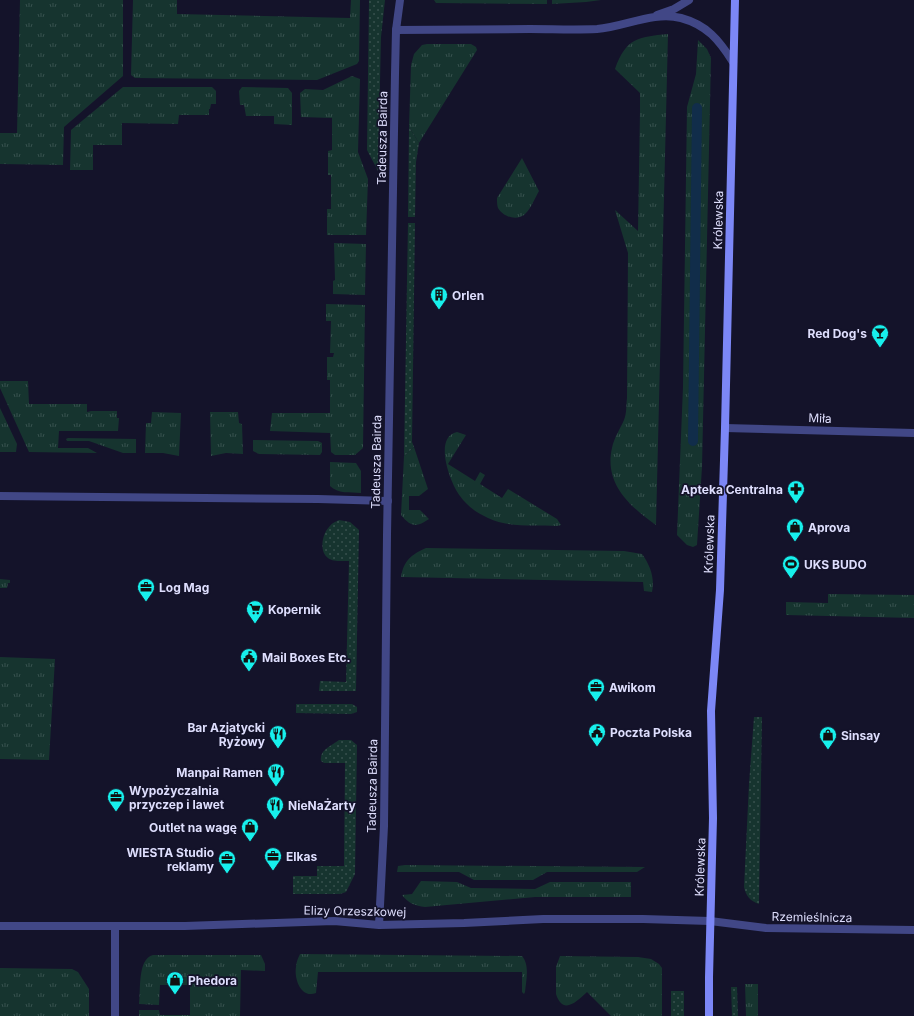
<svg xmlns="http://www.w3.org/2000/svg" width="914" height="1016" viewBox="0 0 914 1016" font-family="Inter,sans-serif">
<style>
.grass{fill:url(#grass-tufts)}
.park{fill:url(#park-dots)}
.lines{fill:none;stroke-linecap:round;stroke-linejoin:round}
.stream{stroke:#112d4a;stroke-width:10}
.service{stroke:#414786;stroke-width:8}
.minor{stroke:#414786;stroke-width:8}
.secondary{stroke:#7c87f6;stroke-width:8}
.labels{text-anchor:middle;dominant-baseline:central;stroke-width:3.5;stroke-linejoin:round;paint-order:stroke}
.street-label{font-size:12px;fill:#dedefd;stroke:#14132a}
.poi-label{font-size:12px;font-weight:bold;fill:#dedefd;stroke:#14132a;text-anchor:start}
</style>
<defs>
<pattern id="grass-tufts" width="24" height="20" patternUnits="userSpaceOnUse"><rect width="24" height="20" fill="#16342f"/><path d="M3 7l-1-3M5 7V3M7 7l1-3M15 17l-1-3M17 17v-4M19 17l1-3" fill="none" stroke="#37514e"/></pattern>
<pattern id="park-dots" width="8" height="8" patternUnits="userSpaceOnUse"><rect width="8" height="8" fill="#16342f"/><path d="M2 2h.1M6 6h.1" fill="none" stroke="#37514e" stroke-width="1.8" stroke-linecap="round"/></pattern>
</defs>
<rect width="100%" height="100%" fill="#14132a"/>
<!-- grass -->
<path class="grass" d="M20 0H123V76L64 127 63 165 0 164V133H17Z
M133 0H177V14L350 18 351 0H360L359 61 357 64 317 80 135 78 131 75Z
M434 0H547V4L436 3Z
M552 0H601L586 2 552 4Z
M668 34 656 525C629 506 604 483 612 448 614 438 620 429 624 420 627 413 626 405 627 398L628 253 615 210 638 231 640 111V93L615 69C626 38 638 37 668 34Z
M698 40 707 49 711 58 702 467 697 545 693 547 687 545 677 535 683 387 687 107 696 74Z
M427 44H471L476 47 477 50 419 143 409 127 411 65 414 54 422 45Z
M352 76 360 79 358 152 368 179 366 235H327V209H331V175H328V151L332 150V118L301 117 300 93 305 89 323 90Z
M123 87H212L216 91V104H211L210 109H209V115H179L178 124 122 123V145H93V170H70L71 130Z
M242 87 288 88 292 93V125L274 124V116H246L244 105H240L239 91Z
M522 158 539 191C535 198 531 208 526 213 518 222 503 217 498 208 497 205 497 202 497 198Z
M334 243 366 244 365 295 333 294V281L335 280Z
M326 304 365 305 363 448 355 455H335L331 452 330 433 270 431 272 413H330V380H327V357H333L334 353H330L331 321H326Z
M0 381H28L29 404H87V412L91 411H117V418H119L118 431H59L58 448H88L97 453 29 452 0 388Z
M0 408 17 444 16 452H0Z
M152 412 181 413 179 456 163 453H145L146 423H151Z
M210 412H238L239 423 242 424 243 454 226 453 211 456Z
M457 432 466 435 448 464 475 481 480 472 485 475 480 484 502 498 508 489 557 519 561 525 557 526C535 525 509 528 488 518 477 513 467 506 460 496 450 483 433 437 457 432Z
M68 438 136 439V453H123L89 441H67L66 439Z
M253 440 318 441 322 443V452L320 455 259 454 253 451Z
M414 447 428 489 419 496H409V510H420L429 519C416 528 411 527 401 515L404 456Z
M330 462 356 463 361 471V493C350 492 338 494 330 486Z
M426 548 624 551 642 554C650 565 655 578 652 592L644 591 643 582 401 577C404 560 411 555 426 548Z
M0 579 10 580V583H8L7 588H0Z
M828 594 914 595V618L786 615V602L828 603Z
M0 657 55 659 49 760 0 759Z
M405 865 645 867 637 872H547L533 880H474L459 872H397L398 866Z
M421 881 457 882 471 888 535 889 550 882H631V897H535L425 907C415 906 408 903 402 895L412 894Z
M300 954 522 956C530 965 526 981 525 992L524 994 522 992V972H318L316 993C301 999 294 979 296 967 296 963 298 958 300 954Z
M153 955H261L265 964V971L241 970 240 1016H139V1010H159L160 1015H190V985H160L159 1005 139 1004C141 991 137 959 153 955Z
M560 956 638 957 651 959 659 964 662 968V1016H611L587 992C577 1001 563 1016 556 994V967Z
M0 968 72 969 78 972 89 989V1016H0Z
M745 984H758V1016H746Z"/>
<!-- park -->
<path class="park" d="M369 0H385L381 37 378 171 367 150Z
M409 127 419 143 416 162 415 217H408Z
M408 223H415L412 442 414 447 404 456Z
M339 520 350 522 359 530 356 691H319L320 681 346 682 349 561C342 561 333 562 328 558 319 552 322 534 329 527 332 523 335 522 339 520Z
M296 704H352L357 707V712L351 714 296 713Z
M754 717H762L759 904C750 901 746 896 744 887L749 784Z
M339 740H351L357 745 355 874 346 892 340 894H293V876H317V866H344L345 763H324L321 761C319 750 331 746 339 740Z
M731 987H737L738 1016H732Z
M671 991H684V1016H671Z"/>
<g class="lines">
<!-- stream -->
<path class="stream" d="M693 441 697 108"/>
<!-- service -->
<path class="service" d="M657 15 674 9 689 0
M396 30C440 30 485 29 530 29 552 29 575 30 597 29 625 27 653 11 681 18 707 25 719 40 733 62
M0 496 318 499 388 501"/>
<!-- minor -->
<path class="minor" d="M725 428 914 433
M379 925 384 826 387 535 395 74 396 30 400 0
M0 926H185L334 921 379 925 464 923 543 919H643L710 921 766 928 914 930
M115 926V1016"/>
<!-- secondary -->
<path class="secondary" d="M709 1016V977L713 818 711 711 720 590 725 428 735 0"/>
</g>
<!-- icons -->
<defs>
<g id="building-pin" transform="scale(0.9)"><path d="M0 17L-7.5 6A9.5 9.5 0 1 1 7.5 6Z" fill="#17f0ec" stroke="#14132a"/><path d="M-4-6H4V6H1V3H-1V6H-4ZM-2.5-4.3h1.7v1.8h-1.7ZM.8-4.3h1.7v1.8H.8ZM-2.5-1h1.7V.8h-1.7ZM.8-1h1.7V.8H.8Z" fill="#111"/></g>
<g id="bar-pin" transform="scale(0.9)"><path d="M0 17L-7.5 6A9.5 9.5 0 1 1 7.5 6Z" fill="#17f0ec" stroke="#14132a"/><path d="M-6-5H6L.8 .8V4.5H3.5V6h-7V4.5H-.8V.8Z" fill="#111"/></g>
<g id="pharmacy-pin" transform="scale(0.9)"><path d="M0 17L-7.5 6A9.5 9.5 0 1 1 7.5 6Z" fill="#17f0ec" stroke="#14132a"/><path d="M-2-6h4v4h4v4h-4v4h-4v-4h-4v-4h4Z" fill="#111"/></g>
<g id="shop-pin" transform="scale(0.9)"><path d="M0 17L-7.5 6A9.5 9.5 0 1 1 7.5 6Z" fill="#17f0ec" stroke="#14132a"/><path d="M-5-2.5h2.3a2.7 3.5 0 0 1 5.4 0H5L5.5 6h-11ZM-1.5-2.5h3a1.5 2.3 0 0 0-3 0Z" fill="#111"/></g>
<g id="stadium-pin" transform="scale(0.9)"><path d="M0 17L-7.5 6A9.5 9.5 0 1 1 7.5 6Z" fill="#17f0ec" stroke="#14132a"/><path d="M0-5a6.5 5 0 1 0 0 10a6.5 5 0 1 0 0-10ZM-3.5-1.8h7v3.6h-7Z" fill="#111"/></g>
<g id="office-pin" transform="scale(0.9)"><path d="M0 17L-7.5 6A9.5 9.5 0 1 1 7.5 6Z" fill="#17f0ec" stroke="#14132a"/><path d="M-6-3h4V-5.5h4V-3h4V5H-6ZM-1-4.5V-3h2v-1.5ZM-6 0V1H6V0Z" fill="#111"/></g>
<g id="supermarket-pin" transform="scale(0.9)"><path d="M0 17L-7.5 6A9.5 9.5 0 1 1 7.5 6Z" fill="#17f0ec" stroke="#14132a"/><path d="M-6-5.5h2.5l.6 2H6L4.5 2H-2.5L-4.4-4H-6ZM-1.5 3.2a1.3 1.3 0 1 0 .1 0ZM3 3.2a1.3 1.3 0 1 0 .1 0Z" fill="#111"/></g>
<g id="civic-pin" transform="scale(0.9)"><path d="M0 17L-7.5 6A9.5 9.5 0 1 1 7.5 6Z" fill="#17f0ec" stroke="#14132a"/><path d="M-.6-6.5H3V-4.5H.6V-3L4-1V1h2V6H-6V1h2V-1L-.6-3ZM-1.2 2.5V6h2.4V2.5Z" fill="#111"/></g>
<g id="restaurant-pin" transform="scale(0.9)"><path d="M0 17L-7.5 6A9.5 9.5 0 1 1 7.5 6Z" fill="#17f0ec" stroke="#14132a"/><path d="M-5-6h1v4h1v-4h1v4h1v-4h1v5L-1.5 .5V6h-2V.5L-5-1ZM5-6V6H3V1.5H1.5Q1.5-4 5-6Z" fill="#111"/></g>
</defs>
<g fill-rule="evenodd">
<use href="#building-pin" x="439" y="295"/>
<use href="#bar-pin" x="880" y="333"/>
<use href="#pharmacy-pin" x="796" y="489"/>
<use href="#shop-pin" x="795" y="527"/>
<use href="#stadium-pin" x="791" y="564"/>
<use href="#office-pin" x="146" y="587"/>
<use href="#supermarket-pin" x="255" y="609"/>
<use href="#civic-pin" x="249" y="657"/>
<use href="#office-pin" x="596" y="687"/>
<use href="#civic-pin" x="597" y="732"/>
<use href="#restaurant-pin" x="278" y="734"/>
<use href="#shop-pin" x="828" y="735"/>
<use href="#restaurant-pin" x="276" y="772"/>
<use href="#office-pin" x="116" y="797"/>
<use href="#restaurant-pin" x="275" y="805"/>
<use href="#shop-pin" x="250" y="827"/>
<use href="#office-pin" x="273" y="856"/>
<use href="#office-pin" x="227" y="859"/>
<use href="#shop-pin" x="175" y="980"/>
</g>
<g class="labels">
<!-- street labels -->
<g class="street-label">
<text transform="translate(382 138) rotate(-89)">Tadeusza Bairda</text>
<text transform="translate(718 220) rotate(-89)">Królewska</text>
<text transform="translate(820 418) rotate(2)">Miła</text>
<text transform="translate(376 462) rotate(-89)">Tadeusza Bairda</text>
<text transform="translate(709 544) rotate(-88)">Królewska</text>
<text transform="translate(372 786) rotate(-89)">Tadeusza Bairda</text>
<text transform="translate(700 867) rotate(-88)">Królewska</text>
<text transform="translate(355 911) rotate(1)">Elizy Orzeszkowej</text>
<text transform="translate(812 917) rotate(1)">Rzemieślnicza</text>
</g>
<!-- poi labels -->
<g class="poi-label">
<text x="452" y="295">Orlen</text>
<text x="867" y="333" text-anchor="end">Red Dog's</text>
<text x="783" y="489" text-anchor="end">Apteka Centralna</text>
<text x="808" y="527">Aprova</text>
<text x="804" y="564">UKS BUDO</text>
<text x="159" y="587">Log Mag</text>
<text x="268" y="609">Kopernik</text>
<text x="262" y="657">Mail Boxes Etc.</text>
<text x="609" y="687">Awikom</text>
<text x="265" y="727" text-anchor="end">Bar Azjatycki<tspan x="265" dy="14">Ryżowy</tspan></text>
<text x="610" y="732">Poczta Polska</text>
<text x="841" y="735">Sinsay</text>
<text x="263" y="772" text-anchor="end">Manpai Ramen</text>
<text x="129" y="790">Wypożyczalnia<tspan x="129" dy="14">przyczep i lawet</tspan></text>
<text x="288" y="805">NieNaŻarty</text>
<text x="237" y="827" text-anchor="end">Outlet na wagę</text>
<text x="214" y="852" text-anchor="end">WIESTA Studio<tspan x="214" dy="14">reklamy</tspan></text>
<text x="286" y="856">Elkas</text>
<text x="188" y="980">Phedora</text>
</g>
</g>
</svg>
